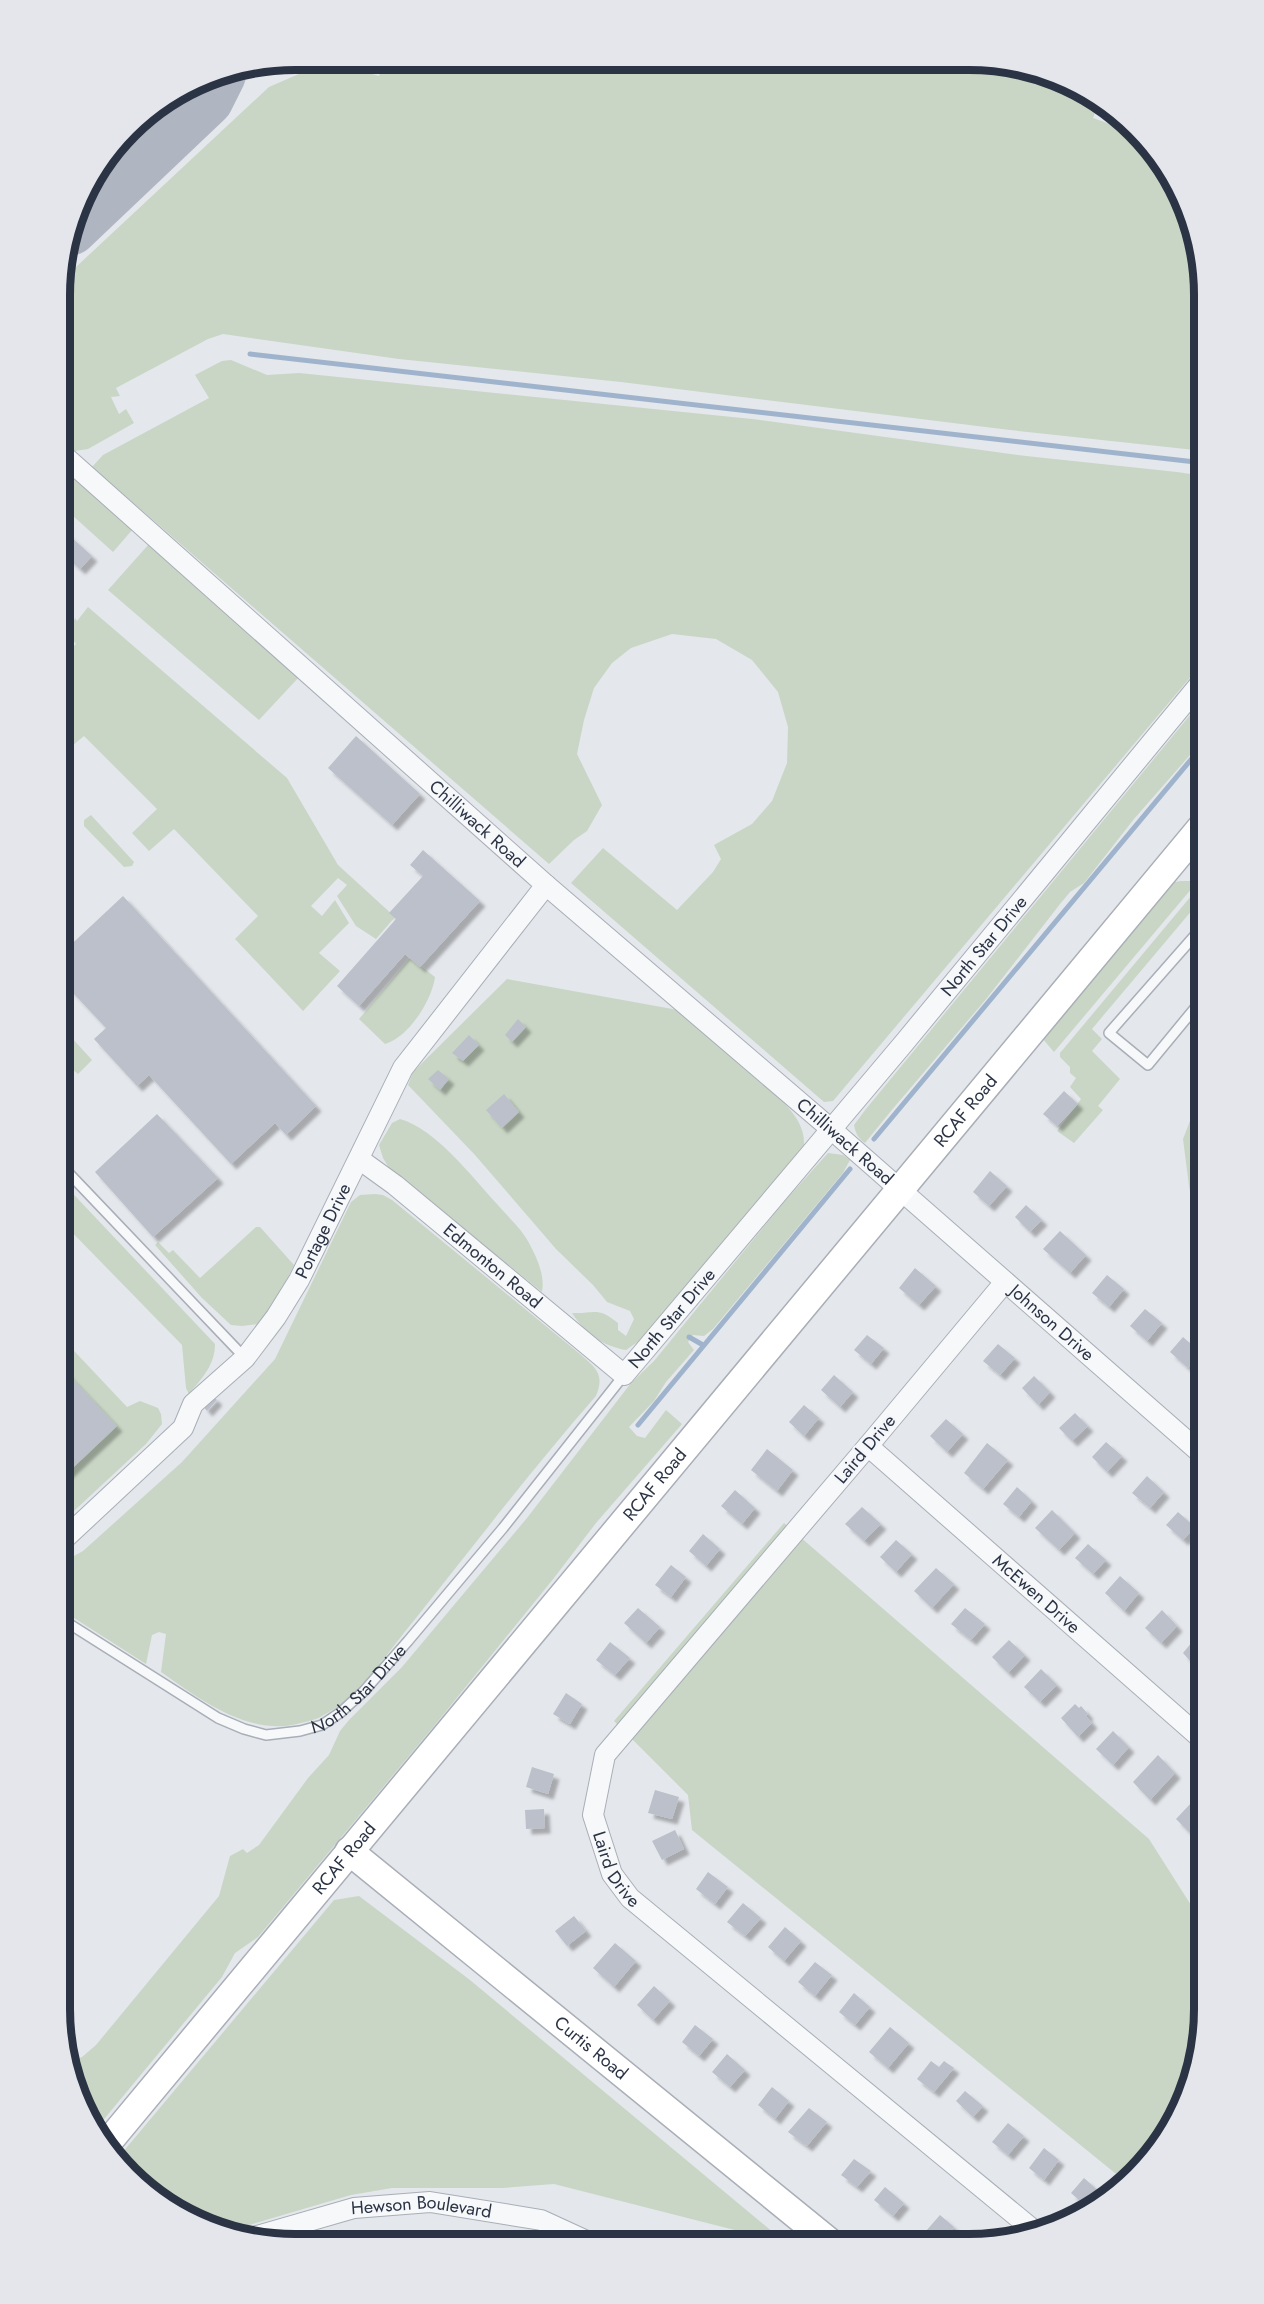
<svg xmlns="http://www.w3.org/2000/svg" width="1264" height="2304" viewBox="0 0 1264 2304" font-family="Jost,sans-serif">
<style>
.green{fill:#c9d6c5}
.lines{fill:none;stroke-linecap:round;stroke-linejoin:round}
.stream{stroke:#9fb4cc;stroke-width:5}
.taxiway{stroke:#b0b6c1;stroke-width:48}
.building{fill:#bbc0ca;filter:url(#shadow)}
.lane-casing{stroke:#a9aeb7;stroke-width:12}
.street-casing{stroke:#a9aeb7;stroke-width:22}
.secondary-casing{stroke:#a9aeb7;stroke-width:30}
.lane{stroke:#f7f8fa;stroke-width:9}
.street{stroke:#f7f8fa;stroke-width:20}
.secondary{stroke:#fff;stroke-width:27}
.labels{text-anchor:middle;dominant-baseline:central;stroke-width:4.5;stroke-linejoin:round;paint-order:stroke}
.street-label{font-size:18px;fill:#2b3445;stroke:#f4f6f9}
.rim{fill:none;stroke:#2b3445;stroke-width:8}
</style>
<defs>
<filter id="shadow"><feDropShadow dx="5.5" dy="5.5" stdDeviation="1.5" flood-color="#0004"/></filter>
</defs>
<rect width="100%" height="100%" fill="#e4e7ec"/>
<!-- green -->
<path class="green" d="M326 60 379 76 385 61 1014 64 1073 84 1099 102 1093 118 1124 129 1127 122 1164 164 1191 219 1204 295V451L1010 430 621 382 399 359 223 334 208 339 116 388 120 396 111 397 119 414 126 409 134 423 88 449 75 451 62 440V280L269 87 324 63Z
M231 360 267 375 299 373 752 419 1026 456 1177 472 1204 476V661L833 1101 824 1102 571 883 603 848 677 910 713 872 721 859 714 845 752 824 772 801 787 763 788 727 778 692 752 660 716 639 672 634 631 648 612 663 594 688 584 720 577 754 602 805 587 831 574 840 549 864 92 467 103 455 209 398 195 375 222 361Z
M62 466 133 529 113 552 62 506Z
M149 544 300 676 259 720 108 590Z
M88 607 287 778 338 865 395 917 376 939 356 926 337 896 347 885 338 878 311 906 322 916 335 900 349 923 319 953 340 971 303 1011 235 939 258 916 174 829 149 851 132 833 157 809 84 736 61 755 62 659 76 644 69 634 75 618 77 621Z
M1204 698V739L1134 819 1084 883 1070 892 1060 904 987 998 891 1111 865 1143C858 1138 856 1134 854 1125L866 1109Z
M91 815 134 862 132 866 124 867 84 826V820Z
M1181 881H1198L1054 1052 1042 1038 1158 898 1175 882Z
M1202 883 1204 884V896L1092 1029 1102 1039 1092 1051 1120 1079 1098 1106 1103 1110 1074 1143 1057 1131 1081 1099 1070 1087 1076 1078 1070 1073V1067L1060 1057V1053Z
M410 958 435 977C432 1000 409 1037 385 1044L359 1019Z
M507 979 678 1010 786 1105C796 1116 805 1129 804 1145L639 1341 626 1350C602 1346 585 1333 572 1313 595 1314 597 1306 618 1323V1330L626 1336 634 1319 630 1311 607 1302 593 1285 556 1249 475 1155 408 1085 413 1072Z
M61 1026 92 1060 78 1074 61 1060Z
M1204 1099V1291L1191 1279 1201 1254 1189 1186 1183 1139 1195 1108Z
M400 1119C436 1129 472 1177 497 1204 507 1216 522 1229 529 1243 537 1258 545 1275 542 1292L389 1168 383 1158 379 1145 392 1123Z
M828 1153 843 1155 850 1160 843 1173 713 1329 704 1336 693 1335 688 1342 694 1350 666 1382 654 1401 629 1427 637 1436 645 1438 666 1410 682 1424 596 1523 554 1578 434 1726 258 1937 235 1953 222 1977 95 2130 73 2085 69 2063 82 2057 96 2045 219 1896 230 1856 243 1849 247 1853 259 1845 308 1778 329 1755 340 1731 349 1720 402 1667 527 1518 631 1383 654 1361 784 1202Z
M61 1181 215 1344C215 1365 202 1378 189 1394L186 1388 182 1345 61 1221Z
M375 1194 383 1195 392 1200 580 1354C596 1368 605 1374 596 1396 533 1468 475 1544 416 1618 390 1649 359 1698 322 1716 316 1720 304 1722 297 1724 248 1736 198 1698 161 1672L166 1634 159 1632 152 1635 146 1664 60 1609 61 1563 83 1551 182 1462 275 1359 351 1202 360 1195Z
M256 1227H260L294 1265 280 1293 259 1324 242 1326 231 1325 202 1298 155 1245 158 1242 169 1253 173 1250 200 1278Z
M61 1337 127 1407 140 1401 158 1408 161 1414 162 1424 146 1444 61 1523V1479L116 1426 61 1367Z
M784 1523 1149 1839 1203 1924V2025L1191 2085 1156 2152 1126 2182 692 1830 688 1795 614 1721Z
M359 1896 470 1980 786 2243 554 2184 503 2188H392L351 2195 229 2231 191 2220 140 2186 117 2159 334 1900Z"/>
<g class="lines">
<!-- stream -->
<path class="stream" d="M250 354 1204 463
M874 1139 1204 744
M689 1337 703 1345
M638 1425 850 1169"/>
<!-- taxiway -->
<path class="taxiway" d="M72 231 209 101 222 75"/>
</g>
<!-- building -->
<path class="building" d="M62 529 92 556 80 569 62 553Z
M356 736 420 794 392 825 328 768Z
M423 850 480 901 420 967 405 954 359 1006 337 986 396 919 389 913 423 876 410 865Z
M123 896 316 1106 286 1135 275 1123 231 1164 149 1075 137 1086 94 1039 106 1028 61 980V954Z
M518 1019 526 1027 512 1042 505 1035Z
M469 1035 479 1045 463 1061 452 1053Z
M438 1070 449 1079 440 1090 428 1079Z
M1064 1091 1078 1104 1057 1126 1043 1114Z
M504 1094 519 1112 502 1128 486 1110Z
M157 1114 218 1178 153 1237 95 1172Z
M990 1171 1007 1186 989 1206 973 1192Z
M1026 1205 1042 1220 1030 1232 1015 1217Z
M1060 1231 1086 1255 1070 1273 1043 1249Z
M915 1268 936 1286 919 1305 899 1288Z
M1107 1275 1124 1289 1109 1307 1092 1293Z
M1145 1309 1162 1323 1147 1341 1130 1326Z
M867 1335 884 1348 871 1364 854 1350Z
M1183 1337 1201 1353 1188 1368 1170 1352Z
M998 1344 1015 1358 1000 1375 983 1361Z
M61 1367 117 1426 61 1479Z
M834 1375 853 1392 840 1407 821 1390Z
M1034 1376 1050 1392 1038 1405 1022 1388Z
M212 1395 217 1400 207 1411 202 1405Z
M804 1405 819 1418 804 1436 789 1422Z
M1075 1413 1088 1426 1072 1441 1059 1428Z
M946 1419 963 1434 947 1452 930 1436Z
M1106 1442 1122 1456 1107 1472 1092 1457Z
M987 1443 1008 1460 983 1489 964 1473Z
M767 1449 793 1470 777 1491 751 1470Z
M1147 1476 1164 1492 1150 1508 1132 1493Z
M1017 1487 1032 1501 1019 1517 1003 1504Z
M735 1490 755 1508 742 1524 721 1506Z
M862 1507 881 1524 864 1541 845 1524Z
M1052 1510 1075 1533 1059 1550 1035 1528Z
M1178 1512 1195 1527 1183 1540 1166 1525Z
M703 1534 720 1549 706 1566 689 1551Z
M896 1540 912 1554 896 1572 880 1557Z
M1088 1544 1106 1560 1093 1574 1075 1558Z
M671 1565 686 1577 671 1597 655 1585Z
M936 1568 954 1584 932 1608 914 1591Z
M1120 1576 1139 1593 1124 1611 1105 1593Z
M638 1608 660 1627 646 1643 624 1623Z
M965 1608 985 1624 971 1640 951 1624Z
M1162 1610 1177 1626 1161 1643 1145 1628Z
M1198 1635 1204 1640V1664L1198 1670 1183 1653Z
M1009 1640 1025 1655 1008 1673 992 1657Z
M610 1642 630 1658 615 1675 596 1660Z
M1041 1669 1057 1685 1040 1702 1024 1687Z
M566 1693 582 1704 570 1724 553 1714Z
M1075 1704 1079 1708 1081 1706 1088 1714 1086 1716 1092 1723 1078 1737 1061 1718Z
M1113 1731 1129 1747 1113 1765 1096 1749Z
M1158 1755 1175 1773 1150 1800 1133 1782Z
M532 1767 554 1774 548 1794 526 1787Z
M655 1790 679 1797 672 1819 648 1813Z
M1192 1802 1204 1812V1822L1192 1835 1176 1819Z
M544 1809 545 1828 526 1829 525 1810Z
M675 1830 684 1849 662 1860 652 1841Z
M708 1872 728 1887 715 1904 696 1889Z
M743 1903 761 1918 745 1936 727 1922Z
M574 1916 586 1931 567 1946 555 1931Z
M785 1927 801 1941 784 1961 768 1947Z
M615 1943 636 1961 614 1987 593 1968Z
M815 1962 832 1975 815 1996 798 1982Z
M654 1986 670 2001 653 2020 637 2005Z
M854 1993 870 2007 855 2025 839 2012Z
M695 2025 713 2039 699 2056 682 2042Z
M890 2027 909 2043 888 2068 869 2052Z
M727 2054 745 2070 730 2087 712 2072Z
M931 2061 939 2067 944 2061 954 2068 934 2092 917 2079Z
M772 2087 789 2101 775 2119 758 2105Z
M965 2091 983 2106 973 2117 956 2101Z
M809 2108 827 2122 807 2146 788 2132Z
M1008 2123 1024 2136 1008 2155 992 2142Z
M1044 2148 1059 2160 1044 2180 1029 2168Z
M854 2159 871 2171 857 2187 841 2175Z
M1084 2178 1103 2195 1088 2208 1071 2193Z
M885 2187 904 2203 893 2216 874 2200Z
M940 2215 954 2227 940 2244H925L919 2239Z"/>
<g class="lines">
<!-- lane casing -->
<g class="lane-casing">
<g id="lane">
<path d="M1184 851 1204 869"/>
<path d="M1204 997 1148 1065 1109 1033 1204 925"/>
<path d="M61 1165 245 1358"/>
<path id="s1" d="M60 1618 218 1718 244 1729 266 1735 300 1731 322 1725 341 1712 364 1691 408 1641 503 1528 624 1375"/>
</g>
</g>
<!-- street casing -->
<g class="street-casing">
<g id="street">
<path id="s2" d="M62 454 546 885 831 1129 1204 1456"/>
<path id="s3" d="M359 1159 395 1185 624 1375 904 1043 1204 679"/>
<path id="s4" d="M1005 1282 868 1446 605 1755 593 1815 612 1874 630 1898 1037 2233"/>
<path id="s5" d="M868 1446 1204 1741"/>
<path id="s6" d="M61 1542 183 1428 193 1404 245 1358 276 1317 299 1280 403 1068 546 885"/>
<path id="s7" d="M250 2238 354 2208 430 2202 541 2220 591 2243"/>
</g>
</g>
<!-- secondary casing -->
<g class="secondary-casing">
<g id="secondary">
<path id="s8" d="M349 1851 832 2244"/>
<path id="s9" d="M105 2146 1204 824"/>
</g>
</g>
<!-- lane -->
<use href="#lane" class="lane"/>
<!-- street -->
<use href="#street" class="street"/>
<!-- secondary -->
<use href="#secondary" class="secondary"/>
</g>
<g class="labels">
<!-- street labels -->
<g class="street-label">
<text stroke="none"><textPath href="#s2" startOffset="556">Chilliwack Road</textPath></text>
<text stroke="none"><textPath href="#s3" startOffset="902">North Star Drive</textPath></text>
<text stroke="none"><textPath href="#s9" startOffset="1346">RCAF Road</textPath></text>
<text stroke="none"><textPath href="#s2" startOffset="1042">Chilliwack Road</textPath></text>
<text stroke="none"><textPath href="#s6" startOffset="412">Portage Drive</textPath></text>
<text stroke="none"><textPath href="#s3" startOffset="171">Edmonton Road</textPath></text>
<text stroke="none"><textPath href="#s3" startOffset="416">North Star Drive</textPath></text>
<text stroke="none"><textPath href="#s2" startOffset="1317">Johnson Drive</textPath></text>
<text transform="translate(865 1449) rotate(-50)">Laird Drive</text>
<text stroke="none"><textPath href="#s9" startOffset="860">RCAF Road</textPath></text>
<text stroke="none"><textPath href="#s5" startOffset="224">McEwen Drive</textPath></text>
<text stroke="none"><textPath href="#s1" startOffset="346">North Star Drive</textPath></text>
<text stroke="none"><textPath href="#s9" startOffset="374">RCAF Road</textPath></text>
<text stroke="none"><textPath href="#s4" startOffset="740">Laird Drive</textPath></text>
<text stroke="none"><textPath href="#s8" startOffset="312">Curtis Road</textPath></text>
<text stroke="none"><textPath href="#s7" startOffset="176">Hewson Boulevard</textPath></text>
</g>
</g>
<!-- crop -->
<path d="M0 0H1264V2304H0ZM295 70H969A225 225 0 0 1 1194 295V2009A225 225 0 0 1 969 2234H295A225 225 0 0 1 70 2009V295A225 225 0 0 1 295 70Z" fill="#e4e6eb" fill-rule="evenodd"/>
<path class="rim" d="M295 70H969A225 225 0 0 1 1194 295V2009A225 225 0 0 1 969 2234H295A225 225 0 0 1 70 2009V295A225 225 0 0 1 295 70Z"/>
</svg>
